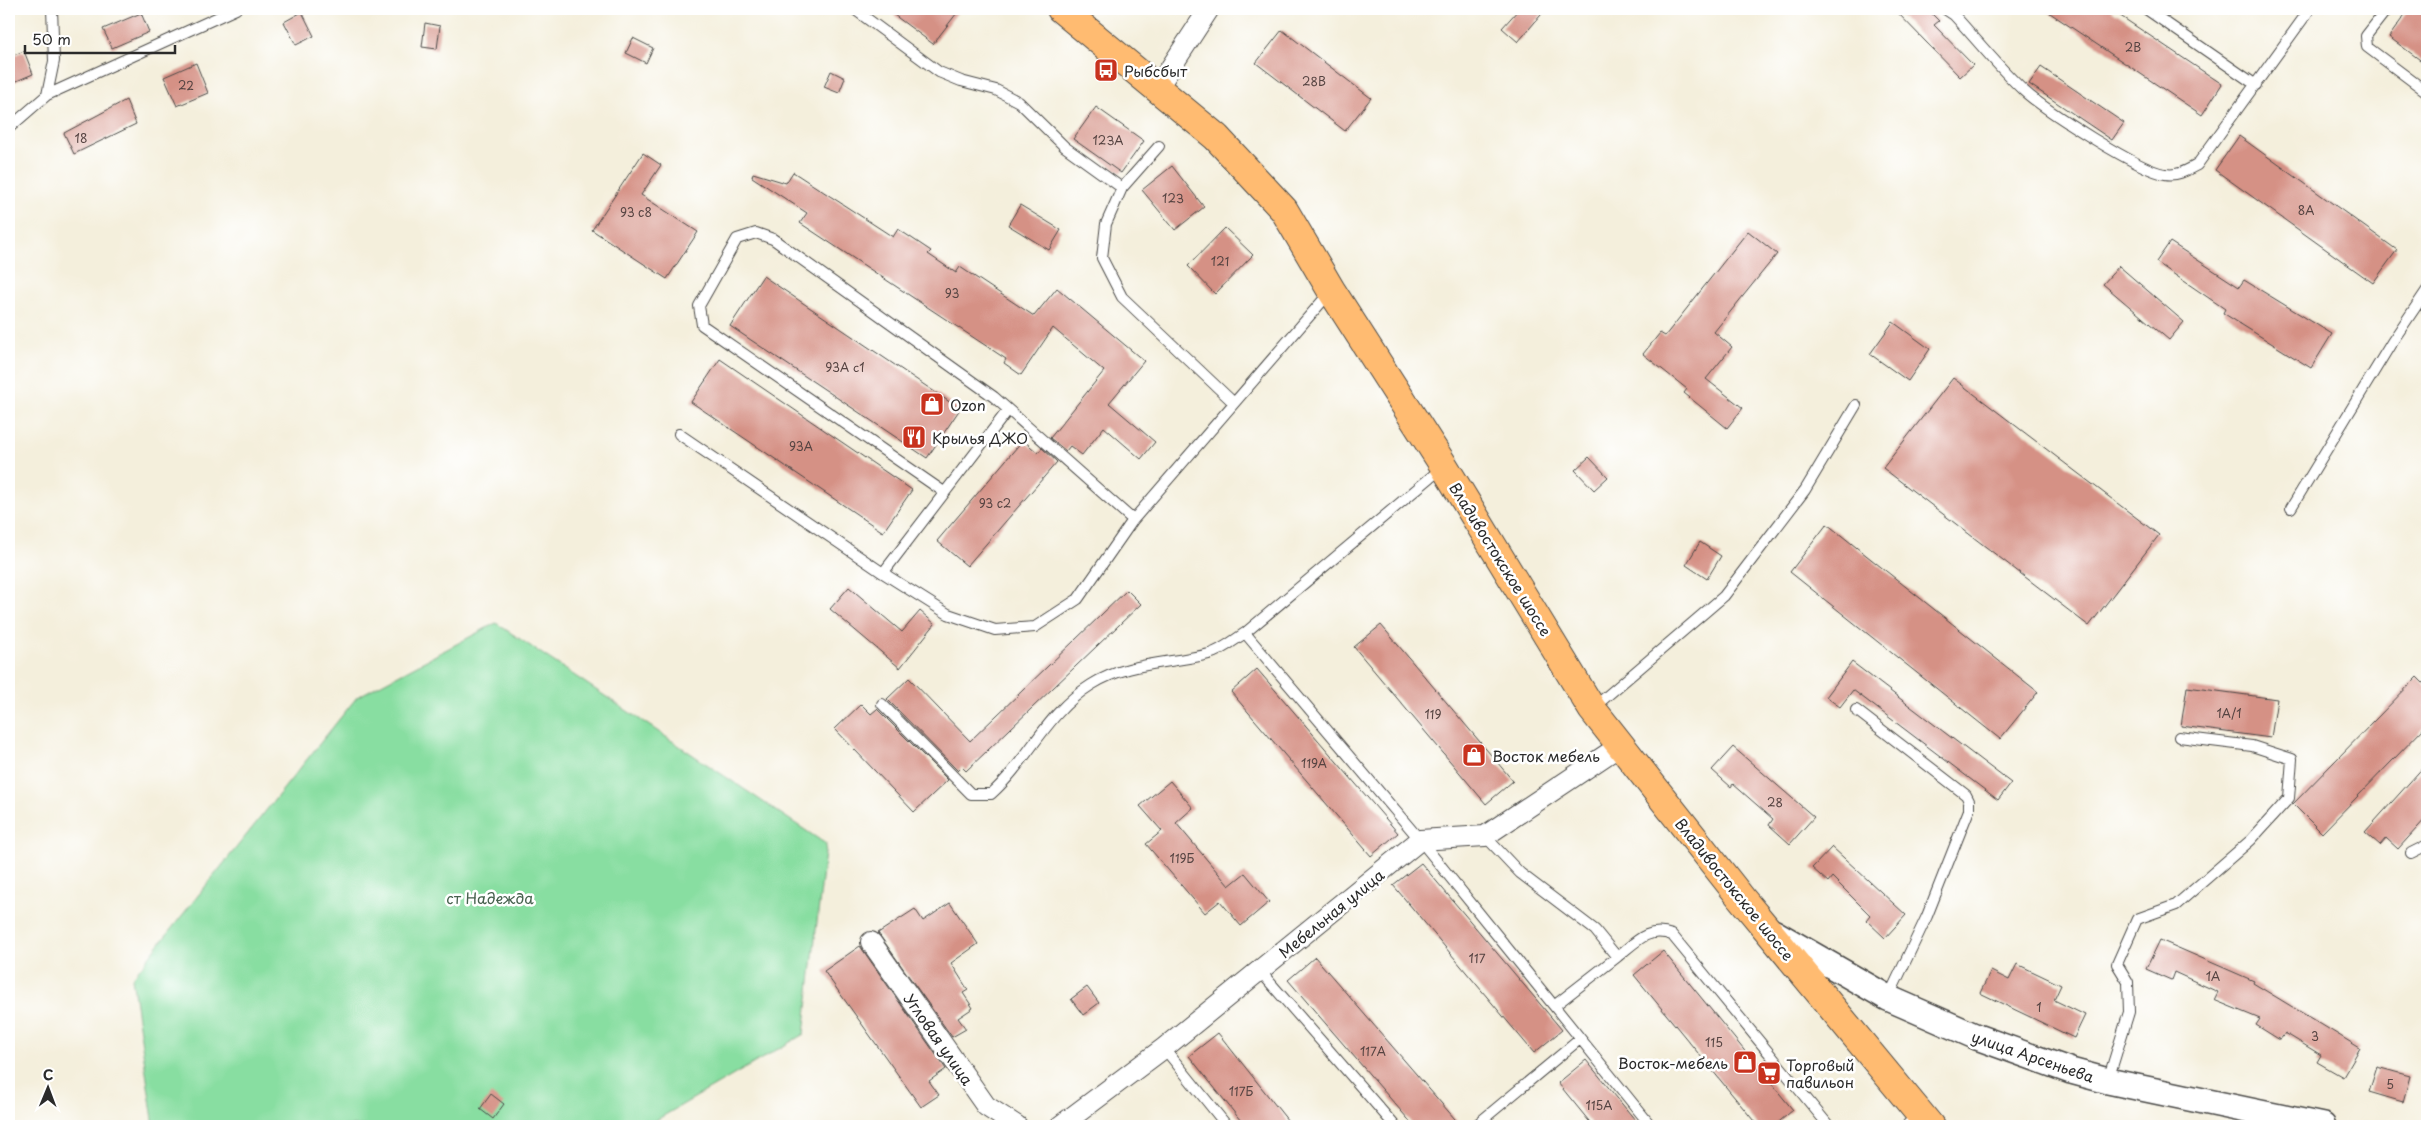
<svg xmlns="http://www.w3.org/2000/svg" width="2436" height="1135" viewBox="0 0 2436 1135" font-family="'Playpen Sans',sans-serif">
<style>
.green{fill:#88dea1;stroke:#5a8466}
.building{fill:#d59185}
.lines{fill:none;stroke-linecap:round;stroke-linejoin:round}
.service-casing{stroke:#494846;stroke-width:12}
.minor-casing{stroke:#494846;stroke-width:22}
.tertiary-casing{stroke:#494846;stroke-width:28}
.trunk-casing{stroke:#494846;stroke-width:30}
.service{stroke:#fff;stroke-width:10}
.minor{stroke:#fff;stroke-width:20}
.tertiary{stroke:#fff;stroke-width:25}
.trunk{stroke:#ffbb71;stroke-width:28}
.labels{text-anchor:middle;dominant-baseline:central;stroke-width:5;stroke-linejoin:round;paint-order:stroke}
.number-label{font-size:12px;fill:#564442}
.poi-label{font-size:15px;fill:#2b2b2b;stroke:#fff;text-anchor:start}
.street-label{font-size:15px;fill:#2b2b2b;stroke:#fff}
.park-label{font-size:15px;fill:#47614e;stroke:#fff}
</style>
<rect width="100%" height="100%" fill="#fff"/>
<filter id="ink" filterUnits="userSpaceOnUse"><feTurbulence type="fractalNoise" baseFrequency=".02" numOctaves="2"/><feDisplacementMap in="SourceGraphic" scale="10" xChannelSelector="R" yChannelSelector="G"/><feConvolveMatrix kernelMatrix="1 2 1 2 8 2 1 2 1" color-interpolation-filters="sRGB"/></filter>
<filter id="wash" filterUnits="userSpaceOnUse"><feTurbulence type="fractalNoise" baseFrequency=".0096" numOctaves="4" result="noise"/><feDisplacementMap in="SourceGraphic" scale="20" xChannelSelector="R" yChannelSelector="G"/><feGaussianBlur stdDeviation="1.12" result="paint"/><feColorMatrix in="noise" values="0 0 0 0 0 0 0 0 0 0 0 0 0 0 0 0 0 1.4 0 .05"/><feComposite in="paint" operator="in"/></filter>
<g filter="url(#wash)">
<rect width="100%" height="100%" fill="#f4efdc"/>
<!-- green -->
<path class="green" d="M496 623 826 844 804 1034 646 1126H154L132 978 357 697Z"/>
<g id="blocks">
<!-- building -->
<path class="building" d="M886 9H960L933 44Z
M1519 9H1546L1518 42 1502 28Z
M1894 9H1927L1939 21 1934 25 1973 65 1960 77Z
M2044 9H2110L2222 84 2202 115Z
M2409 9H2427V65L2389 37Z
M302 12 314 36 296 45 284 22Z
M141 13 149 32 112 48 103 29Z
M425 23 440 26 437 49 422 47Z
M1282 30 1371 98 1345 131 1256 63Z
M633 38 653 48 646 63 626 53Z
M24 51 33 74 12 83 9 74V57Z
M196 63 208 93 177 106 164 77Z
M2041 67 2124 123 2112 140 2029 84Z
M831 71 845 78 839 93 824 87Z
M126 100 136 124 74 154 64 133Z
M1096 107 1144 141 1121 173 1073 139Z
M2239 136 2397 250 2373 283 2215 170Z
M643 153 661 165 641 195 698 232 667 279 592 230Z
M1172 166 1204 207 1175 230 1142 190Z
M793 172 893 237 898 229 931 251 928 254 956 273 960 267 1034 316 1057 288 1144 361 1109 403 1155 442 1141 459 1104 427 1082 455 1070 446 1066 451 1050 438 1104 371 1053 328 1021 375 1004 363 1006 359 800 223 807 213 752 177 753 173 786 183Z
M1020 205 1061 230 1049 250 1008 225Z
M1225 228 1253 255 1215 294 1188 266Z
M1748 231 1777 254 1714 332 1732 347 1706 379 1743 408 1727 428 1684 393 1687 389 1643 354 1660 333 1665 336Z
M2170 242 2239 287 2244 280 2332 334 2311 368 2223 313 2225 309 2156 262Z
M2119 266 2184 322 2169 340 2103 284Z
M763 276 960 409 927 458 730 326Z
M1893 322 1930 349 1908 381 1870 354Z
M720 359 912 490 883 532 691 402Z
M1953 378 2159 535 2089 626 1883 468Z
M1023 440 1038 453 1042 448 1057 462 967 566 937 541Z
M1589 457 1608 477 1594 490 1575 470Z
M1827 524 2038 692 2000 739 1790 572Z
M1700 542 1721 556 1707 579 1686 565Z
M849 587 902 632 920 611 935 624 900 668 830 609Z
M1127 590 1141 604 966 771 962 767 958 771 887 699 909 678 970 741Z
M1381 625 1513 781 1486 804 1354 647Z
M1852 662 2011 783 1998 800 1853 690 1840 707 1826 697Z
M1257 669 1398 833 1371 856 1231 692Z
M2417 677 2427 687V725L2322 833 2293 804Z
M2187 687 2277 699 2271 738 2181 726Z
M861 704 871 714 877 709 948 780 914 812 835 729Z
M1733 747 1814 817 1790 844 1769 825 1773 819 1733 784 1731 787 1712 770Z
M2427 763V817L2398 849 2386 838 2380 845 2365 832Z
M1170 781 1193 808 1176 823 1229 886 1245 873 1269 902 1241 926 1220 901 1205 913 1146 844 1162 831 1140 806Z
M1832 847 1906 915 1885 938 1866 920 1870 915 1832 877 1828 882 1812 868Z
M1421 863 1562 1030 1534 1053 1393 885Z
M950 903 978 944 951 963 968 990 963 993 973 1008 958 1018 966 1029 952 1037 878 933 915 909 923 921Z
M2160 940 2254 981 2253 983 2360 1048 2343 1077 2317 1062 2321 1055 2285 1033 2280 1040 2256 1025 2260 1019 2214 1000 2218 992 2174 972 2171 980 2146 969Z
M860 946 946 1069 929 1081 939 1095 921 1107 824 971Z
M1663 951 1793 1110 1774 1126H1758L1634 975Z
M1315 957 1461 1126H1414L1288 980Z
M2017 964 2061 985 2054 1000 2085 1015 2074 1038 1980 993 1991 971 2009 980Z
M1087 987 1099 1003 1083 1015 1071 999Z
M1218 1033 1292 1126H1245L1189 1056Z
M1586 1060 1640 1126H1593L1558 1083Z
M2377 1067 2410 1076 2403 1102 2369 1092Z
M491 1094 504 1104 493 1119 480 1109Z"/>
</g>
</g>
<g filter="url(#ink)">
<use href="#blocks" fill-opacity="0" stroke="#494846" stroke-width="1"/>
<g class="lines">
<!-- service casing -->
<g class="service-casing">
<path id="service" d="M854 9 939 72 961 81 996 90 1019 102 1065 147 1122 188
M1945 9 1954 15
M1957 9 1954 15C1977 40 1999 68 2024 91 2045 110 2140 171 2165 174 2178 176 2186 171 2197 165L2310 9
M2146 9 2256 85
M2387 9 2366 36 2367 47 2427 92
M47 95 54 61 52 9
M9 128 47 95 236 9
M1159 146 1122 188 1106 224 1102 258 1122 297 1234 403
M679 434 883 573 948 614 995 630 1035 627 1078 599 1133 520 1331 291
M944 492 702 325 699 306 737 239 756 233 773 239 994 397 1133 520
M2291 508 2392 342 2427 290
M883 573 1008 410
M1245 633 1420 840 1651 1126
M882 704 971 794H991C1029 760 1046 713 1091 685 1127 662 1169 664 1209 654 1221 651 1234 640 1245 633L1443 467
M1593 708 1724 596 1805 490 1856 405
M1856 710 1966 795 1969 801V810L1927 916 1888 998
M1485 836 1520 873 1595 930 1617 957C1635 943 1647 926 1672 935L1829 1126
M2411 853 2427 845
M1260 971 1395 1126
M1554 1006 1617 957
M1164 1048 1227 1126
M2108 1080 2129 1012 2128 982 2117 964 2137 919 2176 905 2251 840 2289 798 2292 759 2252 746 2179 737
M1475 1126 1580 1039
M1906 1126 1918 1114"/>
</g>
<!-- minor casing -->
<g class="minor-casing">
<path id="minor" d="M1158 87 1209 9
M871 942 986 1106 1017 1126
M1060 1126 1164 1048 1420 840 1485 836 1621 745"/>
</g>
<!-- tertiary casing -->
<g class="tertiary-casing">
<path id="tertiary" d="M1773 932 1888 998 1977 1037 2071 1071 2108 1081 2323 1126"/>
</g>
<!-- trunk casing -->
<g class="trunk-casing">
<path id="trunk" d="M1061 9 1216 137 1284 210 1331 290 1444 466 1592 709 1742 899 1930 1126"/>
</g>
<!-- service -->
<use href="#service" class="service"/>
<!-- minor -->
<use href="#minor" class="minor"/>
<!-- tertiary -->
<use href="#tertiary" class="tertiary"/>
<!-- trunk -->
<use href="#trunk" class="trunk"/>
</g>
</g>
<!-- icons -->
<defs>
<g id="bus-square" transform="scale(1.25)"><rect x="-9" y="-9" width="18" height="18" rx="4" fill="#c8321e" stroke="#fff"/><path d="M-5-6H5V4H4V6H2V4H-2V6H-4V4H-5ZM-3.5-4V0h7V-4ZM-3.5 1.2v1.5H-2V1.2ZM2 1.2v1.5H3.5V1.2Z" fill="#fff"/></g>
<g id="shop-square" transform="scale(1.25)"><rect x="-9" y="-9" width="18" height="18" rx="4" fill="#c8321e" stroke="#fff"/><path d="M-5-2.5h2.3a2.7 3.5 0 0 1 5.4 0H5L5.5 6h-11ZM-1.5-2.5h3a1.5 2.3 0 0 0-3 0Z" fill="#fff"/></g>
<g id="restaurant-square" transform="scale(1.25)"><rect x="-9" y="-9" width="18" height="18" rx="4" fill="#c8321e" stroke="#fff"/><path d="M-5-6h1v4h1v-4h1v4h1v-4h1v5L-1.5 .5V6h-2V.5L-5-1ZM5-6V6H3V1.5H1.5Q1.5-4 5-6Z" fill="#fff"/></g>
<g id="supermarket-square" transform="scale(1.25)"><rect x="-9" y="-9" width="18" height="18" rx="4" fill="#c8321e" stroke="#fff"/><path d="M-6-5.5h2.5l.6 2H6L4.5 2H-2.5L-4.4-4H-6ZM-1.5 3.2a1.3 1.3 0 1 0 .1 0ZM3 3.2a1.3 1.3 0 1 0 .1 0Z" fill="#fff"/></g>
</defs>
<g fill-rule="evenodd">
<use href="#bus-square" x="1106" y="70"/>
<use href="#shop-square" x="932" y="404"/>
<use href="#restaurant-square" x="914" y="437"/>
<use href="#shop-square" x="1474" y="755"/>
<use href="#shop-square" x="1745" y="1062"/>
<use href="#supermarket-square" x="1769" y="1073"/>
</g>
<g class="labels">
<!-- number labels -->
<g class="number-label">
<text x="2133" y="47">2В</text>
<text x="1314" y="81">28В</text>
<text x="186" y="85">22</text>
<text x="81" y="138">18</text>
<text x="1108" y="140">123А</text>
<text x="1173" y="198">123</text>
<text x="2306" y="210">8А</text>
<text x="636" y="212">93 с8</text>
<text x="1220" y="261">121</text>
<text x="952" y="293">93</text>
<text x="845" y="367">93А с1</text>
<text x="801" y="446">93А</text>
<text x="995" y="503">93 с2</text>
<text x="2229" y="713">1А/1</text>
<text x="1433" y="714">119</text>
<text x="1314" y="763">119А</text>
<text x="1775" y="802">28</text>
<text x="1182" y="858">119Б</text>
<text x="1477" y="958">117</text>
<text x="2213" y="976">1А</text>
<text x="2039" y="1007">1</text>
<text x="2315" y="1036">3</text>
<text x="1714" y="1042">115</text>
<text x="1373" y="1051">117А</text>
<text x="2390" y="1084">5</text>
<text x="1241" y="1091">117Б</text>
<text x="1599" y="1105">115А</text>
</g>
<!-- poi labels -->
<g class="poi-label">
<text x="1124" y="70">Рыбсбыт</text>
<text x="950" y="404">Ozon</text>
<text x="932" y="437">Крылья ДЖО</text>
<text x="1492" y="755">Восток мебель</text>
<text x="1728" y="1062" text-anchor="end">Восток-мебель</text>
<text x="1786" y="1064">Торговый<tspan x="1786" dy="17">павильон</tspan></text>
</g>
<!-- street labels -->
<g class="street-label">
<text transform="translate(1501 559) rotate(58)">Владивостокское шоссе</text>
<text transform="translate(1735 889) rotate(51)">Владивостокское шоссе</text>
<text transform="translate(1331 913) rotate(-39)">Мебельная улица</text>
<text transform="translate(939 1039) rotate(55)">Угловая улица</text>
<text transform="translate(2033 1056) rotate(19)">улица Арсеньева</text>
</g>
<!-- park labels -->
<g class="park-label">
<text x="490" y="897">ст Надежда</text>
</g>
</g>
<!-- margin -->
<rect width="2436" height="1135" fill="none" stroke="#fff" stroke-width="30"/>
<!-- north arrow -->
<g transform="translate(48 1088) rotate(1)" stroke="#ffffff" stroke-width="4" paint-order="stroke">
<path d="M0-4L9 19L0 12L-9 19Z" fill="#2b2b2b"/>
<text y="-8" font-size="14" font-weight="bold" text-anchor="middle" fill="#2b2b2b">С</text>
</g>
<!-- scale -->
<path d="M25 45v8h150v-8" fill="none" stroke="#2b2b2b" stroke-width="2.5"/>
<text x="32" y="45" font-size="15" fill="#2b2b2b" stroke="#ffffff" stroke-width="4" paint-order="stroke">50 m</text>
</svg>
